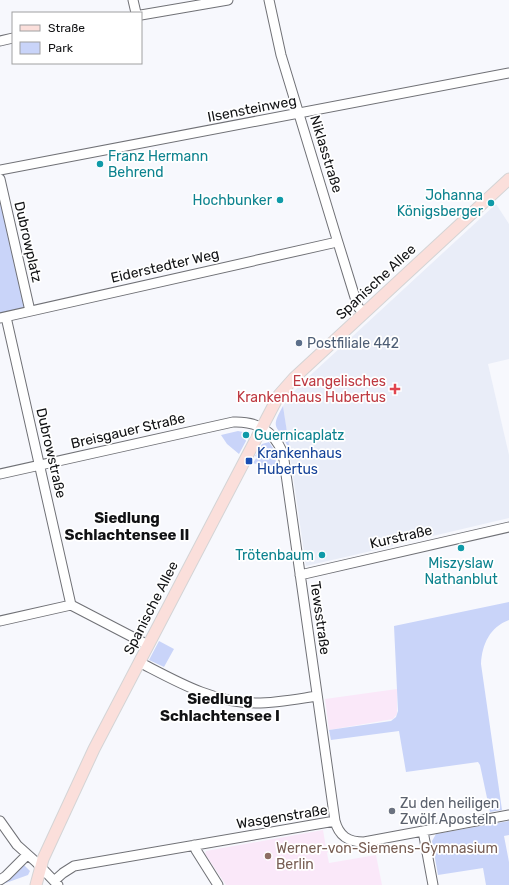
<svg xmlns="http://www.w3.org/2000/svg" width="509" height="885" viewBox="0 0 509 885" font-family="Rubik,sans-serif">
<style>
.built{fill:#e9edf8}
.education{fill:#fae8f9}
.green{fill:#c9d4f9}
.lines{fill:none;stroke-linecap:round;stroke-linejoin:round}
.minor-casing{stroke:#707176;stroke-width:11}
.major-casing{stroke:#d4d4d5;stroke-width:13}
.minor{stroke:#fff;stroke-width:9}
.major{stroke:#fbdfdb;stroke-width:11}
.culture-dot{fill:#0f9aa8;stroke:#fff;stroke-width:1.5}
.service-dot{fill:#5c6f8a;stroke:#fff;stroke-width:1.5}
.health-dot{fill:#e0444e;stroke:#fff;stroke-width:1.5}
.transit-dot{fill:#1a4fb4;stroke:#fff;stroke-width:1.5}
.worship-dot{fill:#6b7280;stroke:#fff;stroke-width:1.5}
.education-dot{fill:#8d6e63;stroke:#fff;stroke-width:1.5}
.labels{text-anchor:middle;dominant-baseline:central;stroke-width:3.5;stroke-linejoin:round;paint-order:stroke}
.street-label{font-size:14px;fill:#111214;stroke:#fff}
.culture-label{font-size:14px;fill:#0d838f;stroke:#fff;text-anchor:end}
.service-label{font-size:14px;fill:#4e5e75;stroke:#fff;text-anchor:start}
.health-label{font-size:14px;fill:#be3a42;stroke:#fff;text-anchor:end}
.transit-label{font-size:14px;fill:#164399;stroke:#fff;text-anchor:start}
.worship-label{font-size:14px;fill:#5b616d;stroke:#fff;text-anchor:start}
.education-label{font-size:14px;fill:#785e54;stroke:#fff;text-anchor:start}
.neighbourhood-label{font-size:15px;font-weight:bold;fill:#111214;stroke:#fff}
</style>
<rect width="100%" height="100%" fill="#f7f8fd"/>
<!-- built -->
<path class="built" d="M496 204 509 224V359L488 364 509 455V518L420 539 393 544V546L306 566 283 406 291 395 302 383Z"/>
<!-- education -->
<path class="education" d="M397 689V714L393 719 329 730 325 699Z
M323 830 326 848 329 850 327 853 329 863 376 855 382 885H226L205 854 206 851Z"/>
<!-- green -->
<path class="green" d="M0 192 25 306 22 309 0 314Z
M283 406 289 445H287C278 424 269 431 283 406Z
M238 431 243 432 246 441 239 454 227 444 221 435Z
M269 442 273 448 277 467H265L253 463 257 457 255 456 262 444Z
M509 602V620C490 627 482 644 481 664L502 810 490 812 480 765 478 762 406 772 399 731 331 740 329 730 391 721 396 717 398 711 394 626Z
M159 641 174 649 164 667 149 660Z
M509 821V835L504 836 509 862V885H486L483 868 438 875 432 841 436 834Z
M23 864 30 871 28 875 3 884Z"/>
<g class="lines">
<!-- minor casing -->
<g class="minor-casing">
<path id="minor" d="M133 0 136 13
M269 0 281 55 336 236 358 307 364 313
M141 15 228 0
M0 41 13 38
M0 170 509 73
M0 179 30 311
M6 317 71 605 148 645
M0 318 337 242
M0 474 233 422C258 421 273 431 283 453L335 821C339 836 348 842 364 842L509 815
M300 575 509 527
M0 621 71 605
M139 662C176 681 213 703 256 703 277 703 297 699 317 696
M0 821 17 845 36 862 58 885
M423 831 433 885
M194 845 196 850 218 885
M0 880 6 876 27 855
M54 881 63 873 74 866 335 821"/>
</g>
<!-- major casing -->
<g class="major-casing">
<path id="major" d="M36 885 43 859 94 749 279 395 294 378 509 179"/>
</g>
<!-- minor -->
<use href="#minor" class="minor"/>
<!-- major -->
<use href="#major" class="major"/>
</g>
<!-- markers -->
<g class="culture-dot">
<circle cx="100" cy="164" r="4"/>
<circle cx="280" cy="200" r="4"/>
<circle cx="491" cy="203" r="4"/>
<circle cx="246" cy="435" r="4"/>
<circle cx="461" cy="548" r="4"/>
<circle cx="322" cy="555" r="4"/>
</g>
<circle class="service-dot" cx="299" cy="343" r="4"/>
<path class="health-dot" d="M393 383h4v4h4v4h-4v4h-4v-4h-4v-4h4z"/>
<rect class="transit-dot" x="245" y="457" width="8" height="8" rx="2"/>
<circle class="worship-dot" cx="392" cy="811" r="4"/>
<circle class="education-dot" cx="268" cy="856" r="4"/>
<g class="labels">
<!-- street labels -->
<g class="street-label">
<text transform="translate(252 109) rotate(-11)">Ilsensteinweg</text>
<text transform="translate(326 154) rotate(73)">Niklasstraße</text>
<text transform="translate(28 242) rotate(77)">Dubrowplatz</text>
<text transform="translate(165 266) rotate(-13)">Eiderstedter Weg</text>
<text transform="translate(376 282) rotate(-43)">Spanische Allee</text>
<text transform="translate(128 431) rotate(-13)">Breisgauer Straße</text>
<text transform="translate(51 453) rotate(77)">Dubrowstraße</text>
<text transform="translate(401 537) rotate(-13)">Kurstraße</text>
<text transform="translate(151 608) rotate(-63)">Spanische Allee</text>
<text transform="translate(320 618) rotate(82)">Tewsstraße</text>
<text transform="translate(282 817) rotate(-9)">Wasgenstraße</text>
</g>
<!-- culture labels -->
<g class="culture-label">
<text x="108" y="156" text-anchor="start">Franz Hermann<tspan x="108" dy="16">Behrend</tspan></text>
<text x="483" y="195">Johanna<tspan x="483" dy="16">Königsberger</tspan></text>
<text x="272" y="200">Hochbunker</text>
<text x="254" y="435" text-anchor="start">Guernicaplatz</text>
<text x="314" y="555">Trötenbaum</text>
<text x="461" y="563" text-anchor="middle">Miszyslaw<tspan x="461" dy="16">Nathanblut</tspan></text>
</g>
<!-- service labels -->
<g class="service-label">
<text x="307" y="343">Postfiliale 442</text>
</g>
<!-- health labels -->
<g class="health-label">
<text x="386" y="381">Evangelisches<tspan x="386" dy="16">Krankenhaus Hubertus</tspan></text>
</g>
<!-- transit labels -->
<g class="transit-label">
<text x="257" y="453">Krankenhaus<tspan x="257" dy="16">Hubertus</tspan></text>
</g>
<!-- worship labels -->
<g class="worship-label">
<text x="400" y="803">Zu den heiligen<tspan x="400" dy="16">Zwölf Aposteln</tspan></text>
</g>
<!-- education labels -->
<g class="education-label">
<text x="276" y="848">Werner-von-Siemens-Gymnasium<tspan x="276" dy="16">Berlin</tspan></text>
</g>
<!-- neighbourhood labels -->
<g class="neighbourhood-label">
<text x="127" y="518">Siedlung<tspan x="127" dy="17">Schlachtensee II</tspan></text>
<text x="220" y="699">Siedlung<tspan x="220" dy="17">Schlachtensee I</tspan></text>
</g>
</g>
<!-- legend -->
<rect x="12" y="12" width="130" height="52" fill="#ffffff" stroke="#a0a0a1"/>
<rect x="20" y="25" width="20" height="6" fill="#fbdfdb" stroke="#a0a0a1"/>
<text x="48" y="32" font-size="12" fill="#111214">Straße</text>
<rect x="20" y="42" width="20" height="12" fill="#c9d4f9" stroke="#a0a0a1"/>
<text x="48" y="52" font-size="12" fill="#111214">Park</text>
</svg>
